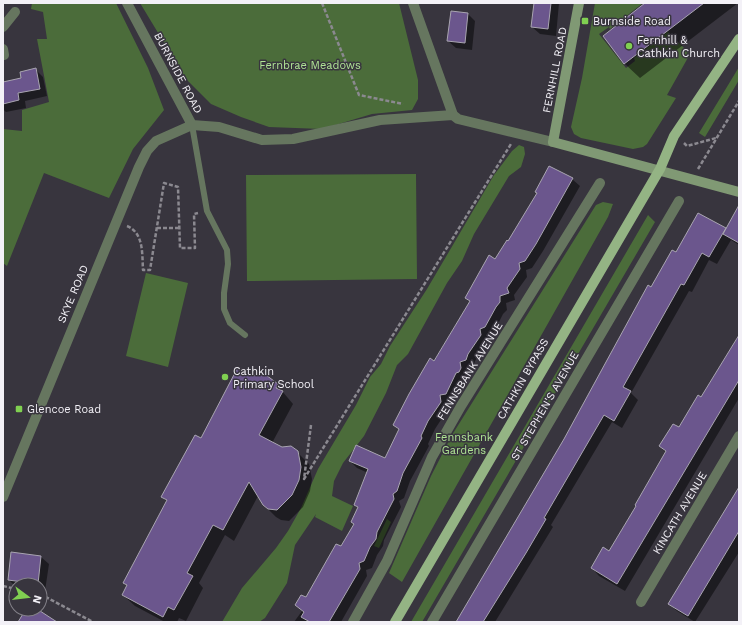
<svg xmlns="http://www.w3.org/2000/svg" width="742" height="625" viewBox="0 0 742 625" font-family="'Work Sans',sans-serif">
<style>
.green{fill:#4b6c3a}
.shadow{fill:#0007}
.building{fill:#6b568d;stroke:#a9a5b1}
.lines{fill:none;stroke-linecap:round;stroke-linejoin:round}
.path{stroke:#8b8990;stroke-width:2.5;stroke-dasharray:4 2;stroke-linecap:butt}
.lane{stroke:#66765f;stroke-width:6}
.street{stroke:#66765f;stroke-width:10}
.secondary{stroke:#809974;stroke-width:10}
.primary{stroke:#94b484;stroke-width:10}
.poi-dot{fill:#80d051;stroke:#38353e;stroke-width:1.5}
.labels{text-anchor:middle;dominant-baseline:central;stroke-width:3;stroke-linejoin:round;paint-order:stroke}
.poi-label{font-size:11px;fill:#f3f1f7;stroke:#38353e;text-anchor:start}
.park-label{font-size:11px;fill:#afe494;stroke:#38353e}
.street-label{font-size:11px;fill:#f3f1f7;stroke:#38353e}
</style>
<rect width="100%" height="100%" fill="#38353e"/>
<!-- green -->
<path class="green" d="M32 3H116L148 68 164 110 133 149 109 198 44 173 7 266 3 263V129L22 131V110L49 102 37 39H47L43 12 31 9Z
M140 3H399L418 80V99L412 110 372 114 322 129 269 127 241 117 211 104 186 79Z
M595 3H643L610 29 609 27 599 34 626 68 635 61 634 58 668 32 690 54 667 95 676 98 647 144 643 147 633 149 581 138 574 134 571 127 582 78Z
M739 67V80L705 137 699 133Z
M519 145 524 147 525 154 521 167 509 176 474 234 462 261 447 283 408 354 397 365 386 393 364 436 343 463 334 481 332 496 353 506 342 531 315 517 316 514 295 545 287 583 265 618 259 622H222L242 588 276 548 288 531 301 508 318 469 356 405 370 377 381 364 390 346 427 289 494 175 512 151Z
M416 174 417 279 247 281 246 175Z
M603 202 613 204 608 217 402 582 389 573 431 476 452 435 596 205Z
M648 215 655 222 422 622H411Z
M146 273 188 283 168 367 126 356Z
M387 519 391 522 379 548 374 546Z"/>
<!-- shadow -->
<path class="shadow" d="M535 3H559L556 36 540 34 532 27Z
M647 3H738L640 78 625 64 604 36Z
M468 14 475 21 472 50 456 48 448 41Z
M36 70 43 77 47 96 25 101 26 108 6 112 3 109V83L23 79Z
M572 179 580 186 543 251 532 268 526 270 527 277 514 295 515 300 506 303 507 310 503 314 493 334 487 336 488 343 475 361 473 368 467 369 468 376 466 380H463L453 401 447 402 448 409 435 429 428 444 429 446 410 481 404 498 399 501 401 507 384 540 383 546 377 555 372 568 366 570 367 576 341 622H294L302 611 297 605 307 599 342 548 355 525 352 522 358 508 355 505 368 473 357 468 350 461 385 459 399 430 394 425 470 302 466 298 509 242Z
M739 223V245L731 240 717 264 709 260 692 292 689 291 631 393 638 400 622 428 612 422 551 525 553 527 495 622H457L565 439 652 288 677 253 725 229 727 231Z
M739 334V398L625 591 599 576 592 568 609 552 637 506 666 453 660 446 679 429 702 399Z
M254 377 277 385 293 404 272 443 282 448 297 452 309 464 312 479 310 491 303 507 289 521 281 520 276 517 264 505 258 496 234 541 225 535 199 583 203 588 186 621 179 618 177 622H165L135 606 123 595 128 586 124 582 167 502 163 497 201 439Z
M739 488V552L695 622 677 611 669 604Z
M12 553 41 557 49 564 45 591 40 590V585H16V587L9 580Z"/>
<!-- building -->
<path class="building" d="M534 3H551L548 29 531 27Z
M645 3H704L624 64 603 36Z
M451 11 468 13 465 43 447 41Z
M36 68 40 89 18 93 19 100 3 104V82L21 78 20 72Z
M549 166 573 178 536 244 525 261 519 263 520 269 507 288 509 293 500 296V302L496 307 485 327 480 329 481 335 468 354 466 360 460 362 461 368 459 372 456 373 446 394 440 395 441 402 428 421 421 436 422 438 403 473 397 491 393 494 394 499 377 532 376 539 370 547 364 561 359 563 360 569 329 622H310L301 617 304 612 295 605 301 595 306 597 336 544 341 546 354 524 351 522 358 507 354 505 368 469 349 461 356 445 385 458 399 429 393 425 409 394 430 358 434 361 470 301 465 298 489 255 495 259 507 240 508 241 537 193 535 192Z
M739 205V243L723 234Z
M698 213 726 228 709 257 702 253 684 285 681 284 623 387 631 391 614 421 604 415 544 518 546 519 526 553 483 622H456L564 439 648 285 651 287 672 250 676 252Z
M739 335V380L617 584 591 568 603 547 609 551 636 506 635 505 666 451 659 446 673 424 679 427 698 395 701 397Z
M238 367 254 376 258 369 278 384 276 388 283 391 259 435 282 447 291 446 298 451 301 467 299 480 292 495 277 510 268 509 263 505 249 482 223 530 213 525 187 573 193 576 174 610 168 607 163 617 122 595 127 585 123 583 167 500 161 497 195 435 201 438Z
M739 487V531L688 616 668 604Z
M11 552 41 556 38 584 8 580Z
M26 609H37L57 622H18Z"/>
<g class="lines">
<!-- path -->
<path class="path" d="M322 3 359 95 403 104
M684 143 687 146 716 138
M698 169 739 101
M127 226C144 233 142 254 143 270H150L164 183 178 187 180 248H195L194 214 198 213
M157 228H179
M311 425 304 479 511 144
M3 586 16 589
M40 594 93 622"/>
<!-- lane -->
<path class="lane" d="M192 125 207 211 227 250 228 264 224 293V309L230 323 245 335"/>
<!-- street -->
<path class="street" d="M127 3 192 125
M413 3 453 115
M3 27 15 12
M3 49 4 55
M3 497 139 167 147 151 156 141 192 125 219 127 262 140 293 139 380 120 453 115 458 119 553 142
M641 602 739 436
M353 622 387 561 432 457 461 406 600 183
M432 622 679 201"/>
<!-- secondary -->
<path class="secondary" d="M579 3 553 142 739 192"/>
<!-- primary -->
<path class="primary" d="M395 622 660 169 674 136 739 39"/>
</g>
<!-- markers -->
<g class="poi-dot">
<rect x="581" y="17" width="8" height="8" rx="2"/>
<circle cx="629" cy="46" r="4"/>
<circle cx="225" cy="377" r="4"/>
<rect x="15" y="405" width="8" height="8" rx="2"/>
</g>
<g class="labels">
<!-- poi labels -->
<g class="poi-label">
<text x="593" y="21">Burnside Road</text>
<text x="637" y="40">Fernhill &amp;<tspan x="637" dy="13">Cathkin Church</tspan></text>
<text x="233" y="371">Cathkin<tspan x="233" dy="13">Primary School</tspan></text>
<text x="27" y="409">Glencoe Road</text>
</g>
<!-- park labels -->
<g class="park-label">
<text x="310" y="65">Fernbrae Meadows</text>
<text x="464" y="437">Fennsbank<tspan x="464" dy="13">Gardens</tspan></text>
</g>
<!-- street labels -->
<g class="street-label">
<text transform="translate(555 70) rotate(-79)">FERNHILL ROAD</text>
<text transform="translate(178 73) rotate(62)">BURNSIDE ROAD</text>
<text transform="translate(73 294) rotate(-67)">SKYE ROAD</text>
<text transform="translate(470 371) rotate(-58)">FENNSBANK AVENUE</text>
<text transform="translate(523 379) rotate(-60)">CATHKIN BYPASS</text>
<text transform="translate(545 406) rotate(-60)">ST STEPHEN'S AVENUE</text>
<text transform="translate(680 513) rotate(-59)">KINCATH AVENUE</text>
</g>
</g>
<!-- border -->
<rect width="742" height="625" fill="none" stroke="#f3f1f7" stroke-width="8"/>
<!-- north arrow -->
<g transform="translate(28 597) rotate(105)"><circle r="19" fill="#38353e" stroke="#838088"/>
<path d="M0-3L7 15L0 10L-7 15Z" fill="#80d051"/>
<text y="-6" font-size="11" font-weight="bold" text-anchor="middle" fill="#f3f1f7">N</text>
</g>
</svg>
